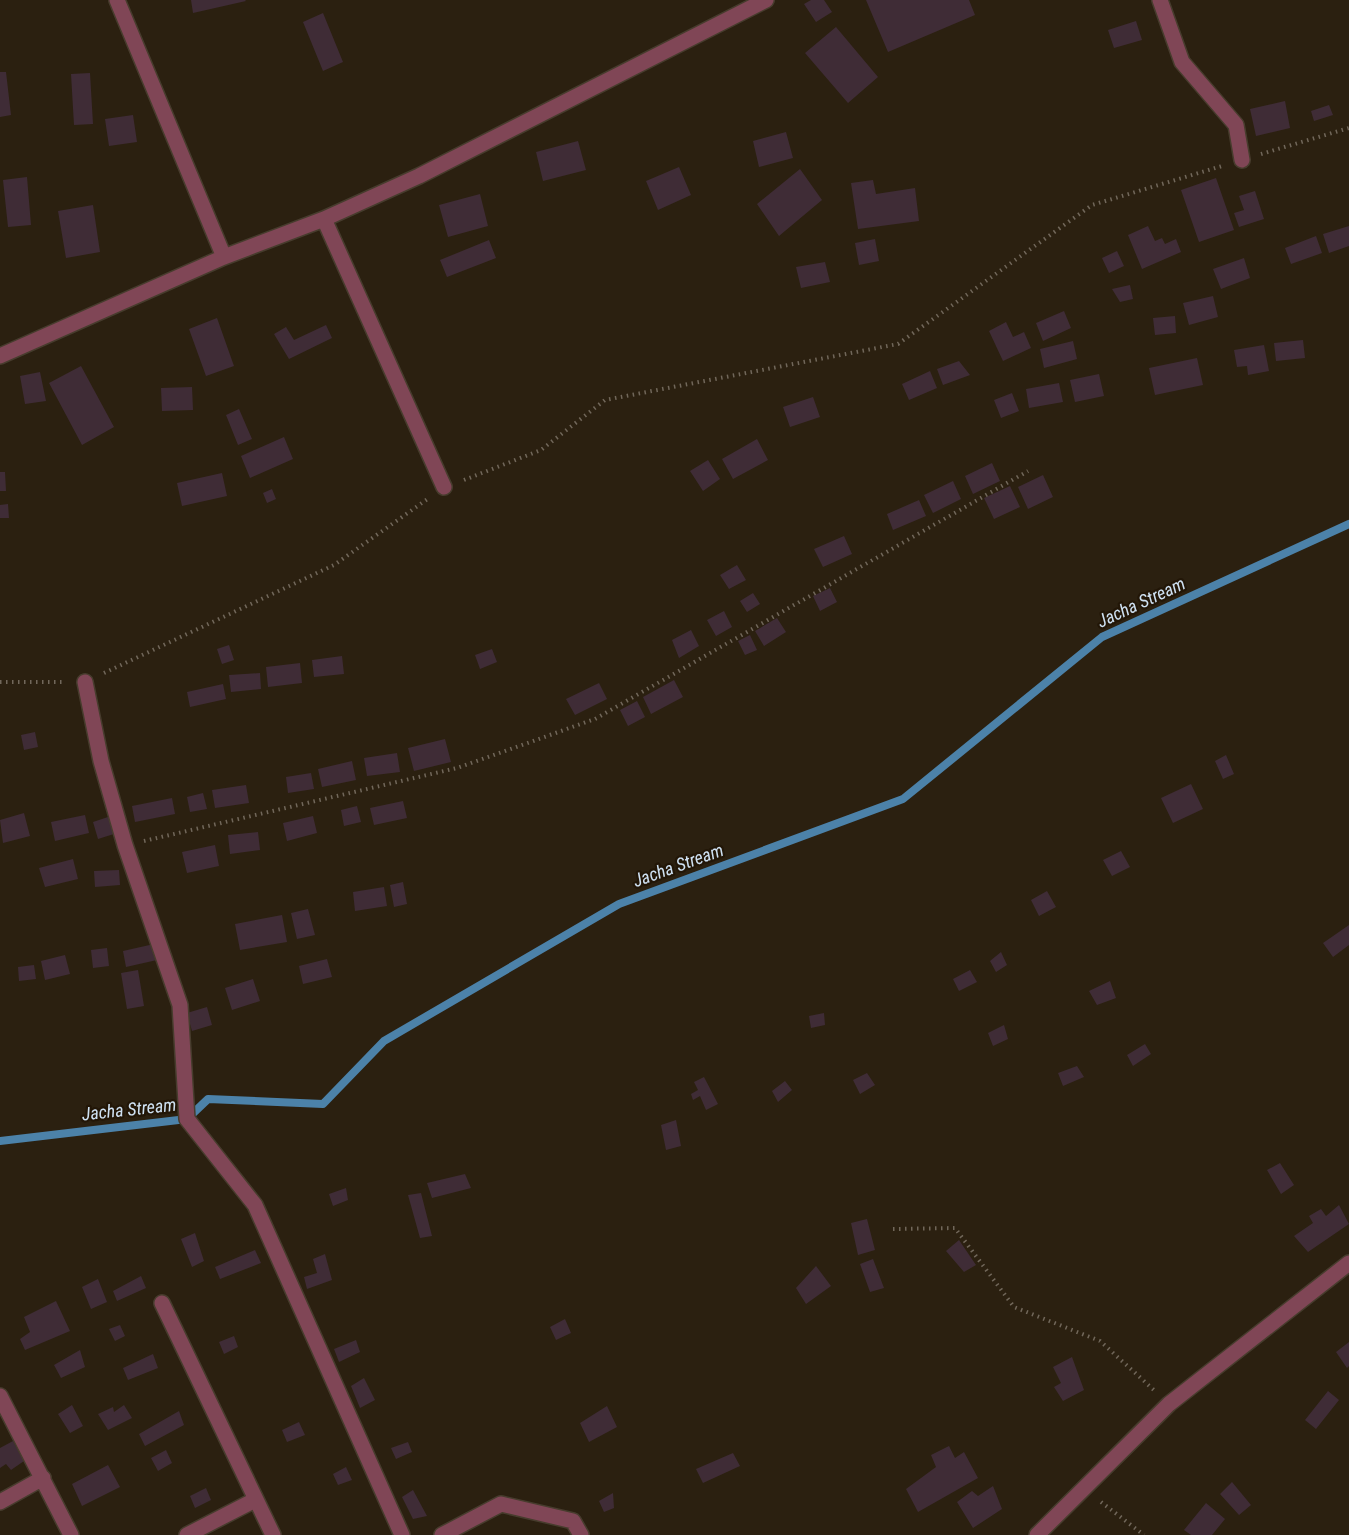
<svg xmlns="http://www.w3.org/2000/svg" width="1349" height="1535" viewBox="0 0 1349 1535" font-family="'Roboto Condensed',sans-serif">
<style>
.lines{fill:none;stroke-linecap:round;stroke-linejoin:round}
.stream{stroke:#4c82a9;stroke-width:8}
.building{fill:#3f2c36}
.street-casing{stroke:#473c2d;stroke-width:18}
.path{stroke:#71675a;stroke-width:4;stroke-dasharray:1.5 4.5;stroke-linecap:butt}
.street{stroke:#804656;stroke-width:15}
.labels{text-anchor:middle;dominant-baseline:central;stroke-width:4.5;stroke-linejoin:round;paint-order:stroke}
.water-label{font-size:18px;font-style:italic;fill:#cfe1f2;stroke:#221607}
</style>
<rect width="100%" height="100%" fill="#2b2010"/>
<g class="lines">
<!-- stream -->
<path class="stream" d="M0 1141 187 1119 208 1099 323 1104 384 1041 619 904 903 799 1102 637 1349 524"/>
</g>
<!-- building -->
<path class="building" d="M191 0H245L246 1 193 13Z
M811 0H824L832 12 816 22 804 4Z
M866 0H969L975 15 888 52Z
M323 13 343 62 323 71 303 22Z
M1136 21 1142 40 1114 48 1108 30Z
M836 27 878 77 848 103 805 53Z
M0 72H6L11 115 0 117Z
M90 73 93 124 74 125 71 74Z
M1285 101 1290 128 1256 136 1250 109Z
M1329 105 1333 115 1314 121 1311 111Z
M133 115 137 142 109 146 105 119Z
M786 132 793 158 759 167 753 141Z
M578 141 586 170 543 181 536 152Z
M679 167 691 195 658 210 646 181Z
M800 169 822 200 779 236 757 204Z
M27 177 31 225 8 227 3 180Z
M1216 178 1234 230 1199 242 1181 190Z
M873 180 876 194 915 188 919 221 858 229 851 183Z
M1255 191 1264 219 1239 227 1234 213 1244 210 1239 196Z
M480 194 488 226 448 237 439 205Z
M93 205 100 252 66 258 58 211Z
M1148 226 1155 241 1162 238 1165 244 1176 239 1181 252 1142 269 1128 235Z
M1349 226V246L1329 253 1323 234Z
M1316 236 1322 253 1291 264 1285 248Z
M875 239 879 261 859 265 855 243Z
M489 240 496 258 447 277 440 260Z
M1117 251 1124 266 1109 273 1102 258Z
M1244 258 1250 278 1221 289 1213 269Z
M825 262 830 282 801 288 796 267Z
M1130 285 1133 299 1120 302 1112 289Z
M1213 296 1218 317 1189 325 1183 303Z
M1064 311 1071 328 1043 341 1036 323Z
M1175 316 1176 333 1155 335 1153 318Z
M217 318 234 366 206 376 189 329Z
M1006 322 1013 337 1024 332 1031 348 1003 361 989 331Z
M326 325 332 338 289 359 274 334 286 327 294 340Z
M1303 340 1305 358 1276 361 1274 343Z
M1073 341 1077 359 1044 368 1040 349Z
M1264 345 1269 371 1248 375 1247 366 1237 367 1234 350Z
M1197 358 1203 385 1155 395 1149 368Z
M959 361 970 375 943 385 937 369Z
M81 366 114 427 82 445 49 383Z
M930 371 937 388 909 400 902 384Z
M40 372 46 401 25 404 20 376Z
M1099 374 1104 396 1075 402 1070 380Z
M1059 383 1063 402 1029 408 1026 389Z
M192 387 193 410 162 411 161 388Z
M1012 393 1019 411 1001 418 994 400Z
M813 397 820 417 790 427 783 407Z
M239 409 252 439 238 445 226 415Z
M284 437 293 459 250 478 241 456Z
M757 439 768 460 733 479 722 459Z
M708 460 720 479 703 491 690 471Z
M992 463 1000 481 973 494 965 476Z
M0 472H5L6 491H0Z
M222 473 227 496 182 506 177 483Z
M1043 475 1053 497 1028 509 1018 487Z
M953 481 961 499 933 513 924 495Z
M1010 486 1020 507 994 519 984 498Z
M272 489 276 499 267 503 263 493Z
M919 500 926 516 893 530 887 514Z
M8 504 9 518H0V505Z
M844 536 852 554 823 567 814 549Z
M737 565 746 580 729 589 720 575Z
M830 588 837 602 820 611 813 596Z
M753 593 760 604 747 612 740 601Z
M724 611 732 627 716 636 707 620Z
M777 618 786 632 764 646 755 631Z
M691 630 699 646 679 658 672 640Z
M750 635 757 650 745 655 738 641Z
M229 645 234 660 222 664 217 649Z
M492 649 497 662 480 669 475 655Z
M342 656 344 674 314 677 312 660Z
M300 663 302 683 268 687 266 667Z
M260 673 261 689 231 692 229 675Z
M674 680 683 697 651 714 643 697Z
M599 683 607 699 575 715 566 699Z
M223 684 226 699 190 707 187 692Z
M637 701 645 717 628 726 620 710Z
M35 732 38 747 24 750 21 735Z
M445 739 451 762 414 771 408 748Z
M397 753 400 772 367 776 364 758Z
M1226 755 1234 774 1223 779 1215 761Z
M352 761 356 780 322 787 318 769Z
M311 773 314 789 288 793 286 777Z
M1191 784 1203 809 1173 823 1161 798Z
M246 785 249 803 215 808 212 790Z
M203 793 207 809 190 812 187 797Z
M172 798 175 814 135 822 132 806Z
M403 801 407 818 374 825 370 808Z
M357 806 361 822 344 826 341 810Z
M24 813 30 836 3 843 0 820Z
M85 815 89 833 55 841 51 822Z
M111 816 117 833 98 839 93 822Z
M313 816 317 833 287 841 283 823Z
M258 832 260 850 230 854 228 835Z
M215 845 219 866 187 873 182 852Z
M1121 851 1130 867 1112 876 1103 860Z
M73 859 78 879 45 887 39 868Z
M119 870 120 885 95 887 94 871Z
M403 882 407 904 394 907 390 885Z
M384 887 387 906 355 911 353 892Z
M1047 891 1056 907 1039 916 1031 900Z
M308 909 315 935 297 939 291 913Z
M282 915 287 942 240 950 235 924Z
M1349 925V945L1333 957 1323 943Z
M154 944 157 960 126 967 123 951Z
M107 948 109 966 93 968 91 950Z
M1001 952 1007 965 996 972 990 961Z
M65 955 70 974 45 980 41 961Z
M327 959 332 977 303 984 299 966Z
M34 965 36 979 19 981 18 967Z
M138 970 144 1006 127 1009 121 973Z
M970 970 977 982 959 991 953 979Z
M253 979 260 1001 232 1010 225 988Z
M1110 981 1116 998 1097 1005 1089 991Z
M207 1007 212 1025 192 1031 187 1013Z
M824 1013 825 1025 811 1028 809 1016Z
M1004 1025 1008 1039 993 1046 988 1033Z
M1145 1044 1151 1054 1133 1066 1127 1055Z
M1077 1066 1084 1077 1063 1086 1058 1073Z
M867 1073 875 1085 860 1094 853 1080Z
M704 1077 718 1104 706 1110 700 1096 693 1100 691 1094 698 1090 694 1082Z
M785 1081 792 1090 778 1102 772 1091Z
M676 1120 681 1146 666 1150 661 1125Z
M1280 1163 1294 1185 1281 1194 1267 1170Z
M465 1174 471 1188 432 1198 427 1183Z
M346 1188 348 1200 333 1206 329 1194Z
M421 1193 432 1236 420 1238 408 1195Z
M1339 1205 1349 1224 1308 1252 1294 1236 1313 1223 1309 1216 1321 1209 1326 1216Z
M867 1219 875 1250 858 1255 851 1223Z
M195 1233 204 1261 192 1267 181 1239Z
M959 1240 976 1265 964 1272 946 1251Z
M255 1250 261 1263 220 1279 215 1267Z
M325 1254 332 1280 307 1289 304 1277 317 1273 313 1259Z
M873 1259 884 1288 870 1292 860 1264Z
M816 1266 831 1286 806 1304 796 1288Z
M141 1276 146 1288 117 1301 113 1291Z
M98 1279 107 1302 91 1309 82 1287Z
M56 1301 70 1331 25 1350 20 1339 30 1332 24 1317Z
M565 1319 571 1333 556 1340 550 1327Z
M120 1325 125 1336 115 1341 109 1329Z
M234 1336 238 1347 224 1354 219 1342Z
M356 1340 360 1352 339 1362 334 1349Z
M1349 1342V1366L1347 1368 1336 1352Z
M80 1350 85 1367 61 1378 54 1365Z
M153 1354 158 1368 128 1380 123 1368Z
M1072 1357 1084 1390 1063 1401 1054 1387 1061 1383 1053 1367Z
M364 1378 375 1400 360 1408 351 1386Z
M1328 1391 1339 1400 1316 1429 1305 1420Z
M72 1405 83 1426 70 1433 58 1414Z
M124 1405 132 1418 108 1430 98 1414 113 1407 114 1412Z
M607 1406 617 1427 589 1442 580 1423Z
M179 1411 184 1425 145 1446 139 1434Z
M299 1422 305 1435 287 1442 282 1430Z
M13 1441 24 1461 11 1470 6 1464 0 1468V1448Z
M408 1442 412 1452 396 1459 391 1448Z
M949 1446 955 1458 964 1452 978 1478 918 1512 906 1489 936 1467 931 1455Z
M166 1450 172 1463 158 1471 151 1458Z
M733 1453 740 1466 703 1483 696 1469Z
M108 1465 120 1487 82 1506 72 1484Z
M346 1467 352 1480 338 1485 333 1474Z
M1232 1482 1251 1505 1239 1515 1220 1494Z
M993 1486 1002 1509 973 1528 957 1502 972 1491 978 1496Z
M206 1488 211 1500 195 1508 190 1496Z
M413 1490 427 1516 413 1519 402 1497Z
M613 1493 614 1508 604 1512 599 1501Z
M1206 1503 1225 1519 1212 1535H1191L1184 1530Z"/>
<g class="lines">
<!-- street casing -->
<g class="street-casing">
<path id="street" d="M117 0 224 257
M1160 0 1182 62 1236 125 1242 160
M324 219 444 487
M0 356 224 257 324 219 419 176 766 0
M85 682 101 761 125 845 180 1005 187 1119 255 1205 402 1535
M162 1303 273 1535
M0 1396 71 1535
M0 1502 43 1478
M187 1535 255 1500
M442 1535 501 1504 573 1521 581 1535
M1037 1535 1169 1404 1349 1263"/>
</g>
<!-- path -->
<path class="path" d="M1261 154 1349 128
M464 480 541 450 605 400 898 344 1092 205 1222 166
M104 673 334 565 429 498
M0 682H65
M144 841 457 768 595 719 1028 471
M893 1229 955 1228 1014 1307 1100 1341 1155 1391
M1101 1502 1144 1535"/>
<!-- street -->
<use href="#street" class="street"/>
</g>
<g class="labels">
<!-- water labels -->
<g class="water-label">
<text transform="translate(1141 602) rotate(-25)">Jacha Stream</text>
<text transform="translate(678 865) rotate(-20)">Jacha Stream</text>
<text transform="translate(129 1109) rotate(-6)">Jacha Stream</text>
</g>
</g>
</svg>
